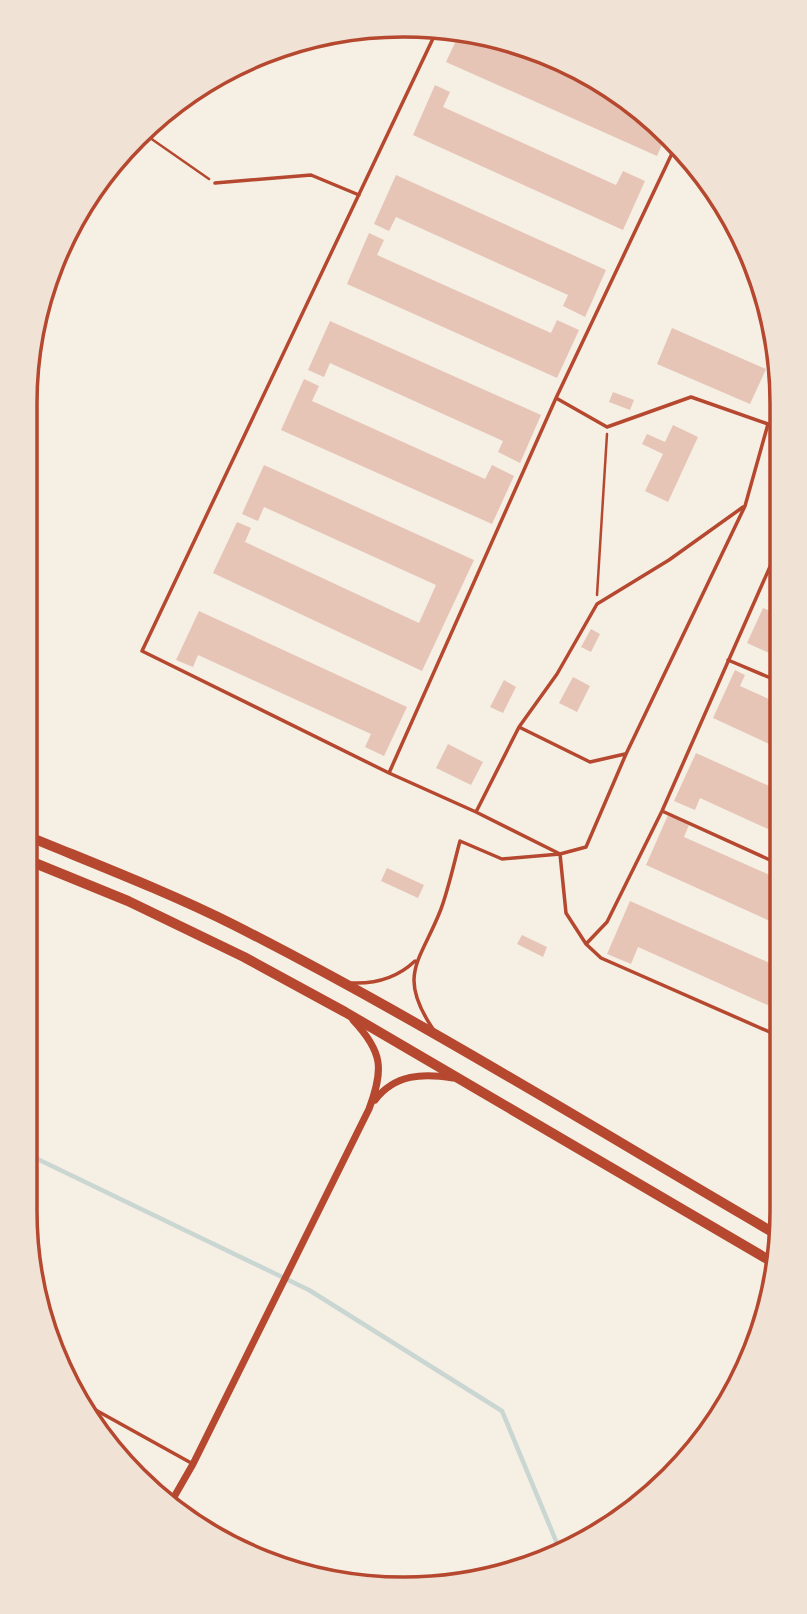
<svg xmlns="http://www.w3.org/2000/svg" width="807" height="1614" viewBox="0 0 807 1614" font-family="Roboto,sans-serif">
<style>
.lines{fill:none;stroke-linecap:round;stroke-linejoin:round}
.stream{stroke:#c9d6d2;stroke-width:4.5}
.building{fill:#e6c5b7}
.path{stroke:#b5482f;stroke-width:2.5}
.service{stroke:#b5482f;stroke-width:3.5}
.minor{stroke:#b5482f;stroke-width:7}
.primary{stroke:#b5482f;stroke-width:10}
.rim{fill:none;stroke:#b5482f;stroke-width:3.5}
</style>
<rect width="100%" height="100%" fill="#f6efe4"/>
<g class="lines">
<!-- stream -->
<path class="stream" d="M25 1153 309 1290 502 1411 561 1553"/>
</g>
<!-- building -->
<path class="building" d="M459 34 504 46 637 105 666 135 657 156 446 62Z
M435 85 450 92 443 107 616 185 623 171 645 181 623 230 413 135Z
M396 175 606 270 585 317 563 306 568 295 396 217 389 231 374 224Z
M369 233 384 240 377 255 551 333 557 320 579 330 557 378 347 284Z
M330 321 541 415 520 463 498 452 503 441 330 363 324 377 308 370Z
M672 328 766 369 750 404 657 364Z
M304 379 319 386 312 401 485 479 492 465 514 476 492 524 281 430Z
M613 392 634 400 630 410 609 402Z
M673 425 698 437 668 502 645 491 663 454 642 444 647 434 665 442Z
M264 465 474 560 422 671 213 573 237 522 251 528 245 542 419 623 436 585 264 507 258 521 242 514Z
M763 608 780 615V658L747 643Z
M199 611 407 707 384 756 365 747 371 734 198 655 193 667 176 660Z
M591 629 600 634 591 652 581 647Z
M735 670 745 675 740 686 780 704V749L713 718Z
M573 677 590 686 577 712 559 703Z
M504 680 516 687 503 713 490 707Z
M448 744 483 762 471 785 436 768Z
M696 753 780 791 781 835 700 798 695 810 674 801Z
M668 815 689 825 684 837 781 880V926L646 865Z
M387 868 424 885 418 898 381 881Z
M630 901 781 968V1011L638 947 631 964 607 954Z
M522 935 547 947 543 957 517 944Z"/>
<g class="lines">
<!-- path -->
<path class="path" d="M143 133 209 179
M597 595 607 434"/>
<!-- service -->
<path class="service" d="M438 28 142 651 389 773 476 812
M215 183 311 175 359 195
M728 660 780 682
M519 727 476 812 560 854 566 913 586 944 607 922 662 811 780 544
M625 754 590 762 519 727 557 674 597 604 669 560 743 507
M389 773 556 398 676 145
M662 811 781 865
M586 944 601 958 781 1037
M352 983C376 984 397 978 415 961
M433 1029C396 974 421 961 441 909 449 887 454 863 460 841L502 859 560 854 586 847 626 754 745 506 768 424 691 397 607 427 556 398
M83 1403 193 1464"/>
<!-- minor -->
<path class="minor" d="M375 1100C395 1074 423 1073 453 1078
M170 1504 193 1464 369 1109C384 1069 383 1052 353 1020"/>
<!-- primary -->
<path class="primary" d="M25 835C95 864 166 891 234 925 421 1020 600 1132 781 1237
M25 859 128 901 244 957 345 1012 774 1263"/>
</g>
<!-- crop -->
<path d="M0 0H807V1614H0ZM403 37H404A366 366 0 0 1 770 403V1211A366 366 0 0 1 404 1577H403A366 366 0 0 1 37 1211V403A366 366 0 0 1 403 37Z" fill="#f1e2d6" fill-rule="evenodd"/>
<path class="rim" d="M403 37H404A366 366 0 0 1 770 403V1211A366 366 0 0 1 404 1577H403A366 366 0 0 1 37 1211V403A366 366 0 0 1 403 37Z"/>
</svg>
